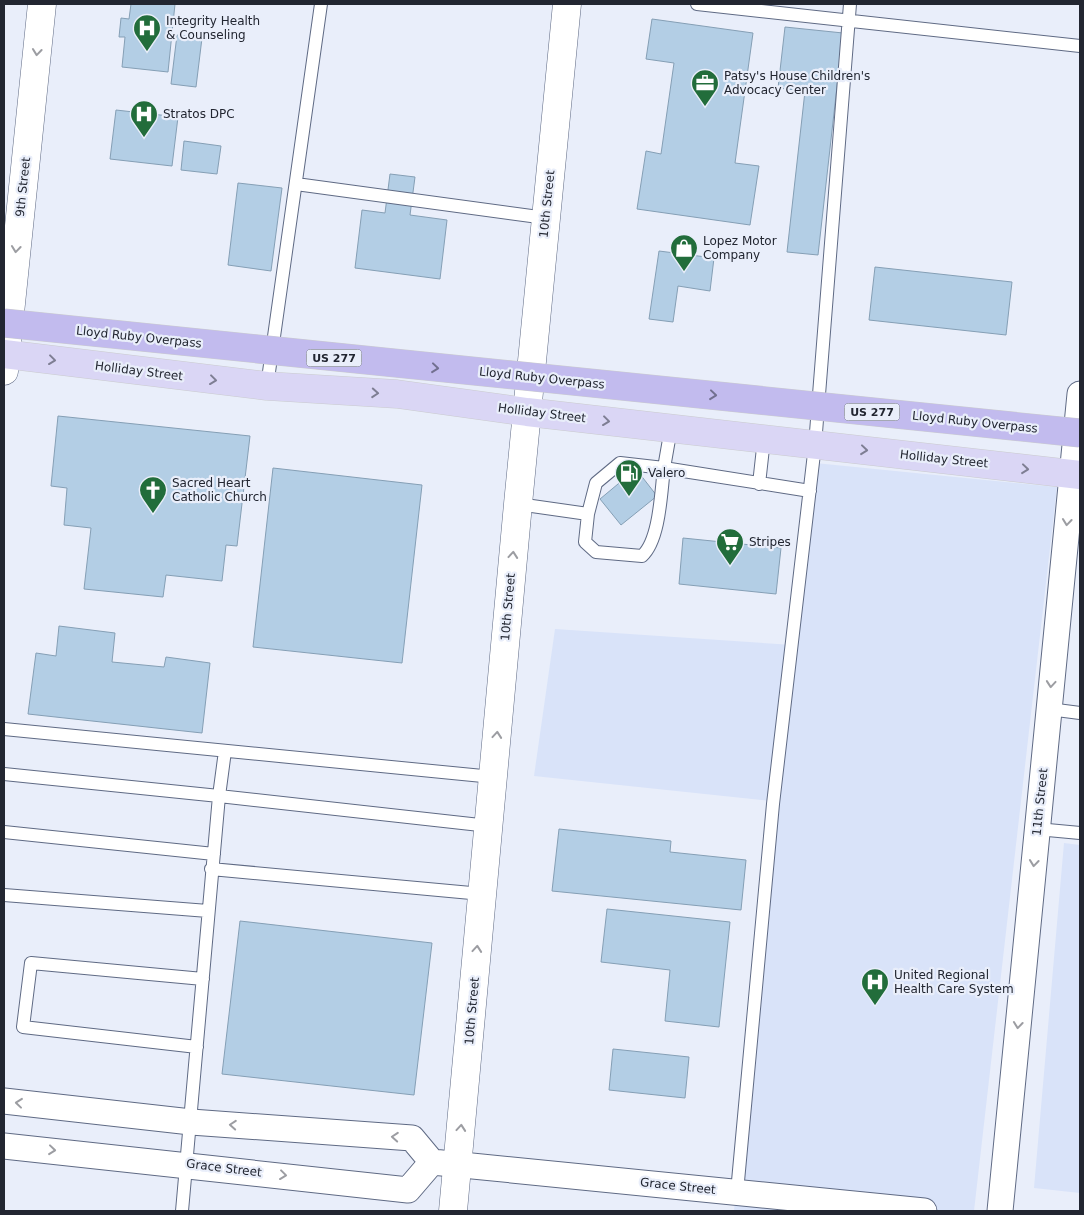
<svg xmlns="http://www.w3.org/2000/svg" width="1084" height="1215" viewBox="0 0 1084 1215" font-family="'DejaVu Sans',sans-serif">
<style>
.built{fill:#d9e3f9}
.building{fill:#b3cee5;stroke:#859fb5}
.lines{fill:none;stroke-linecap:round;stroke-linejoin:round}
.service-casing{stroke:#5f6a84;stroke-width:14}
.minor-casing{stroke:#5f6a84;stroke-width:27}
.tertiary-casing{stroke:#5f6a84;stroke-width:29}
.primary-casing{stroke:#cacbce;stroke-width:29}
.service{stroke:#fff;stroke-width:12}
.minor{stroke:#fff;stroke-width:25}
.tertiary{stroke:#fff;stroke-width:28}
.primary{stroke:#dad6f5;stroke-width:28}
.motorway-bridge-casing{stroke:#cacbce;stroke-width:29;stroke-linecap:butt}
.motorway-bridge{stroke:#c2bbee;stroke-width:28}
.oneway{stroke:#9c9da2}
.oneway2{stroke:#7e7e93}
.oneway3{stroke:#727090}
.labels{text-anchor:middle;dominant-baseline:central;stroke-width:4.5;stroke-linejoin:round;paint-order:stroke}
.shield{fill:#e9eefa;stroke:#5e626d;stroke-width:1}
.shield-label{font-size:11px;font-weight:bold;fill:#222631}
.poi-label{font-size:12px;fill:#222631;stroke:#e9eefa;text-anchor:start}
.street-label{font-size:12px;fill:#222631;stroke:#e9eefa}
</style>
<rect width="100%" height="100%" fill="#e9eefa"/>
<!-- built -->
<path class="built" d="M815 463 1057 487 974 1211H734L771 801 534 776 555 629 793 645Z
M1064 843 1080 845V1193L1034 1188Z"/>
<!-- building -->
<path class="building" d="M131 4H175L168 72 122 67 125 37H119L121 18 129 19Z
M652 19 753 33 735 163 759 166 750 225 637 209 646 151 661 154 674 63 646 59Z
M785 27 843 33 818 255 787 252 805 91 778 88Z
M177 35 202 38 196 87 171 84Z
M116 110 178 117 172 166 110 159Z
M184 141 221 146 217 174 181 170Z
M390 174 415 177 410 215 447 220 440 279 355 268 362 210 385 213Z
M238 183 282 188 271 271 228 265Z
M659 251 714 258 710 291 678 286 673 322 649 319Z
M875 267 1012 282 1006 335 869 320Z
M58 416 250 436 237 546 226 545 222 581 166 575 163 597 84 589 91 528 64 525 67 488 51 486Z
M273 468 422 485 402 663 253 647Z
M636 469 657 496 621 525 600 499Z
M683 538 781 548 776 594 679 584Z
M59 626 115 633 112 662 164 667 166 657 210 663 202 733 28 714 36 653 56 656Z
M559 829 671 841 670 852 746 860 741 910 552 891Z
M607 909 730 922 719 1027 665 1021 670 970 601 962Z
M240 921 432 943 414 1095 222 1074Z
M613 1049 689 1057 685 1098 609 1090Z"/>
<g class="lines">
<!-- service casing -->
<g class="service-casing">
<path id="service" d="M697 4 1080 46
M296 184 546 218
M267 386 321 4
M759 484 764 439
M518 504 588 514 585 542 596 552 642 556C660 540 661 491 664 468L810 491
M588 514 596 483 620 463 664 468 671 428
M1049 709 1080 713
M4 729 493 777
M225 751 219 796 489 826
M4 774 219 796 182 1211
M1037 829 1080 833
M4 832 214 854
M211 869 482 894
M4 895 208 911
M197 1047 23 1027 31 963 203 979
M737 1192 773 804 815 445 850 4"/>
</g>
<!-- minor casing -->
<g class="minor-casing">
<path id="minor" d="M4 1101 191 1122 412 1138 432 1162 924 1211
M4 1146 408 1190 432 1162
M1000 1211 1080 394"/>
</g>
<!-- tertiary casing -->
<g class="tertiary-casing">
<path id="tertiary" d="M4 371 42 4
M453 1211 518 504 567 4"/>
</g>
<!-- primary casing -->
<g class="primary-casing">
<path id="primary" d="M4 354 267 386 397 394 527 412 1080 475"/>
</g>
<!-- service -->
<use href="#service" class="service"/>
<!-- minor -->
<use href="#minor" class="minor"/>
<!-- tertiary -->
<use href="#tertiary" class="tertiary"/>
<!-- primary -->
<use href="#primary" class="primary"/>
<!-- motorway-bridge casing -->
<g class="motorway-bridge-casing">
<path id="motorway-bridge" d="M4 323 1080 433"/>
</g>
<!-- motorway-bridge -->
<use href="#motorway-bridge" class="motorway-bridge"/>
</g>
<!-- one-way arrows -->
<defs><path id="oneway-chevron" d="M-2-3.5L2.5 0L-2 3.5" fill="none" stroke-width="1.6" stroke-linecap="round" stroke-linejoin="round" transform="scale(1.25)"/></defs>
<g class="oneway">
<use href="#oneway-chevron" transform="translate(37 52) rotate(96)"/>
<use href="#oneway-chevron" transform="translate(16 249) rotate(96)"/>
<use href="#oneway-chevron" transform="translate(1067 522) rotate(96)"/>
<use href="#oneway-chevron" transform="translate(513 555) rotate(-85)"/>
<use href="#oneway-chevron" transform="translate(1051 684) rotate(95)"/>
<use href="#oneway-chevron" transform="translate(497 735) rotate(-85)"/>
<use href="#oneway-chevron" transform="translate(1034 863) rotate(96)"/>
<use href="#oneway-chevron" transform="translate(477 949) rotate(-85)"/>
<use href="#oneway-chevron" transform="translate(1018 1025) rotate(96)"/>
<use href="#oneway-chevron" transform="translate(19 1103) rotate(-174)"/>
<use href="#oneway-chevron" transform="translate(233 1125) rotate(-176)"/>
<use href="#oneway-chevron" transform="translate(461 1128) rotate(-85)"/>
<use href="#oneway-chevron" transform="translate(395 1137) rotate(-176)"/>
<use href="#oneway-chevron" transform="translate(52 1150) rotate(6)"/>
<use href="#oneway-chevron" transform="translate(283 1175) rotate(7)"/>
</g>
<g class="oneway2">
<use href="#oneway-chevron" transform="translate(52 360) rotate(7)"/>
<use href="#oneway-chevron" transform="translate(213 380) rotate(7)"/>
<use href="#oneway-chevron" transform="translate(375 393) rotate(4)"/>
<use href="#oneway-chevron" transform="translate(606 421) rotate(7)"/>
<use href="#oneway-chevron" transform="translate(864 450) rotate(6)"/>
<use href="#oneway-chevron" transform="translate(1025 469) rotate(6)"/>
</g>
<g class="oneway3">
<use href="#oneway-chevron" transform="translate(435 368) rotate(6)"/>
<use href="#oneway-chevron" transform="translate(713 395) rotate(6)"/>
</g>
<!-- icons -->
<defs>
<g id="hospital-pin" transform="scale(1.4375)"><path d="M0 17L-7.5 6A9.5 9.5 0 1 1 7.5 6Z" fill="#226d3b" stroke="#e9eefa"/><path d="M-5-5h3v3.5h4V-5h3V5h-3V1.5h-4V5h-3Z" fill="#fff"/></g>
<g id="office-pin" transform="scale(1.4375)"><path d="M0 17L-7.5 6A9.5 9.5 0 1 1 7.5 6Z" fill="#226d3b" stroke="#e9eefa"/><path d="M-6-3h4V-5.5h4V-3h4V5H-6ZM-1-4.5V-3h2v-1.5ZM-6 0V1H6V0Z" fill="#fff"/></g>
<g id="shop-pin" transform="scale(1.4375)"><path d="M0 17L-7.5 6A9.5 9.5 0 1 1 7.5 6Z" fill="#226d3b" stroke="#e9eefa"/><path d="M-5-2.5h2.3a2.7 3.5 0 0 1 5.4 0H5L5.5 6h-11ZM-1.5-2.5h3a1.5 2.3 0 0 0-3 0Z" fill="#fff"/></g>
<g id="fuel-pin" transform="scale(1.4375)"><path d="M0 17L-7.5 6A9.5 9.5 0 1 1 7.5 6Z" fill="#226d3b" stroke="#e9eefa"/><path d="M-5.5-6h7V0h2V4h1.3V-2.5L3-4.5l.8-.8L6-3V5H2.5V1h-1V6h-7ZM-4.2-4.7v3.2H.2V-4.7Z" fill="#fff"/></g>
<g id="church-pin" transform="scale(1.4375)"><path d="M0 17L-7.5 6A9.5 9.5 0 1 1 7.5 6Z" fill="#226d3b" stroke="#e9eefa"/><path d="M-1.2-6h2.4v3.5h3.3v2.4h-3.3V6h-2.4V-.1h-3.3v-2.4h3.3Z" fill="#fff"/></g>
<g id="supermarket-pin" transform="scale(1.4375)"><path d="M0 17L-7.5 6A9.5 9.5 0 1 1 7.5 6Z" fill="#226d3b" stroke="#e9eefa"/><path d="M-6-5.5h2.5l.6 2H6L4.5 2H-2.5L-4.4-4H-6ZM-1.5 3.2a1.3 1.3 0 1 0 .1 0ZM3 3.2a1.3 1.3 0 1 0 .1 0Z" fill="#fff"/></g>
</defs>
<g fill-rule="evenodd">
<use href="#hospital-pin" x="147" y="28"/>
<use href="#office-pin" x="705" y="83"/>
<use href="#hospital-pin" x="144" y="114"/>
<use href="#shop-pin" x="684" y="248"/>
<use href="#fuel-pin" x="629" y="473"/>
<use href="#church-pin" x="153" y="490"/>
<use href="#supermarket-pin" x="730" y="542"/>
<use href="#hospital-pin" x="875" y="982"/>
</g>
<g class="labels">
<!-- shield labels -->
<g class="shield">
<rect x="306.5" y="349.5" width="55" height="17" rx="4"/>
<rect x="844.5" y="403.5" width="55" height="17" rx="4"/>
</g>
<g class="shield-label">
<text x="334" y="358">US 277</text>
<text x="872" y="412">US 277</text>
</g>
<!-- poi labels -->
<g class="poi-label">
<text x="166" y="21">Integrity Health<tspan x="166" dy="14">&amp; Counseling</tspan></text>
<text x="724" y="76">Patsy's House Children's<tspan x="724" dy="14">Advocacy Center</tspan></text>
<text x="163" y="114">Stratos DPC</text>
<text x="703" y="241">Lopez Motor<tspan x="703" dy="14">Company</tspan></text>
<text x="648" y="473">Valero</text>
<text x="172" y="483">Sacred Heart<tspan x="172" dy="14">Catholic Church</tspan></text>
<text x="749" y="542">Stripes</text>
<text x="894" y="975">United Regional<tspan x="894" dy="14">Health Care System</tspan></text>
</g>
<!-- street labels -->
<g class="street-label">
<text transform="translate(23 187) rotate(-84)">9th Street</text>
<text transform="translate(547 204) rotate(-84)">10th Street</text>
<text transform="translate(139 337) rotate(6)">Lloyd Ruby Overpass</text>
<text transform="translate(139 371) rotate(7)">Holliday Street</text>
<text transform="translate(542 378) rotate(6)">Lloyd Ruby Overpass</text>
<text transform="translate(542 413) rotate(7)">Holliday Street</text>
<text transform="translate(975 422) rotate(6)">Lloyd Ruby Overpass</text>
<text transform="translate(944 459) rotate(6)">Holliday Street</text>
<text transform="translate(508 607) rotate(-85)">10th Street</text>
<text transform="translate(1040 802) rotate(-84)">11th Street</text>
<text transform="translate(472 1011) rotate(-85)">10th Street</text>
<text transform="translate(224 1168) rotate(7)">Grace Street</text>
<text transform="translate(678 1186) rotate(6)">Grace Street</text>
</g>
</g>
<!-- border -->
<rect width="1084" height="1215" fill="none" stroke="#222631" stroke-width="10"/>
</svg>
